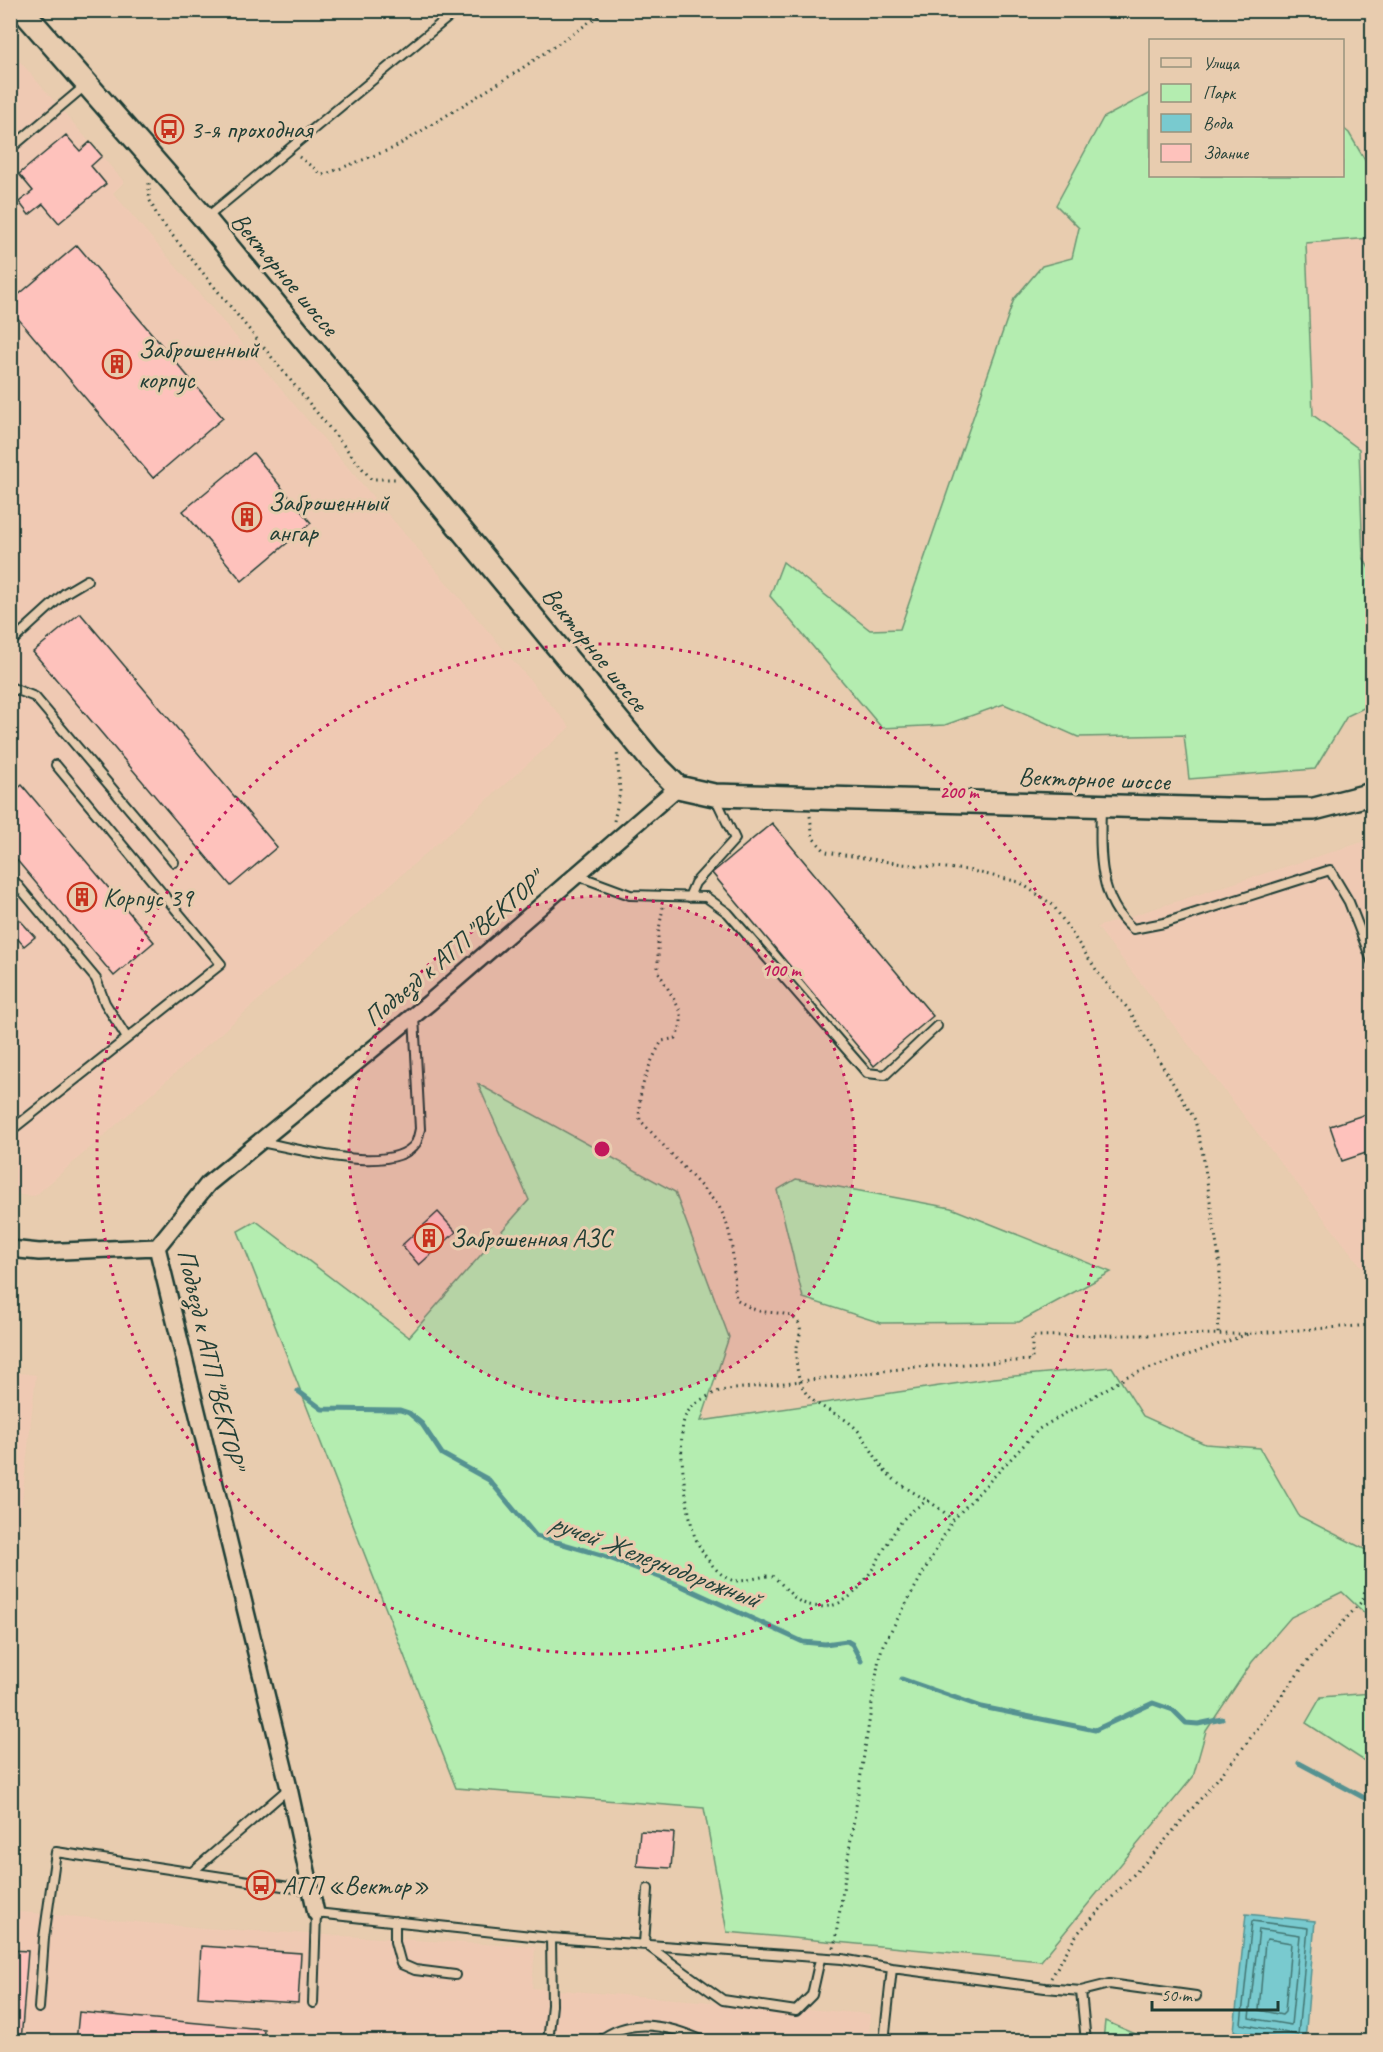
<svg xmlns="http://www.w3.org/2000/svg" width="1383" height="2052" viewBox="0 0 1383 2052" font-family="Caveat,sans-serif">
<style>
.built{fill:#efc9b3}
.green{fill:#b4edb0;stroke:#6a9572;stroke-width:1.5}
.water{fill:#79cacf;stroke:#559291;stroke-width:1.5}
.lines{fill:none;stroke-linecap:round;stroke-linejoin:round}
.shore{stroke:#437572;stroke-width:1.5}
.stream{stroke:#559291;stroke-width:5}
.building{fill:#fec2bc;stroke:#1f3d34;stroke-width:1.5}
.service-casing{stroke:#1f3d34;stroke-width:12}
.minor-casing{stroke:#1f3d34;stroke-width:20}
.secondary-casing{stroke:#1f3d34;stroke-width:26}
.path{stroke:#1f3d34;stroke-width:3;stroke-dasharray:1.5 4.5;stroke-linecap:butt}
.service{stroke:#e8ccaf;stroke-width:8}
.minor{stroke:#e8ccaf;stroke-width:15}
.secondary{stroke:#e8ccaf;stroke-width:21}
.ring{fill:none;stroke:#c2185b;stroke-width:3;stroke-dasharray:3 6}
.labels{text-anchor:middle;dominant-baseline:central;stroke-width:6;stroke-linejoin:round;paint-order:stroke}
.poi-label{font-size:26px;fill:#1f3d34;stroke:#e8ccaf;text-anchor:start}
.street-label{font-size:26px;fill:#1f3d34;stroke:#e8ccaf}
.water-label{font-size:27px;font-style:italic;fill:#24443c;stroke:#e8ccaf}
.centre{fill:#c2185b;stroke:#e8ccaf;stroke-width:3}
.ring-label{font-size:18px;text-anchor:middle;font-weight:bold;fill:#c2185b;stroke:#e8ccaf;stroke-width:6;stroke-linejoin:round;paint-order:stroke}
</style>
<rect width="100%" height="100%" fill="#e8ccaf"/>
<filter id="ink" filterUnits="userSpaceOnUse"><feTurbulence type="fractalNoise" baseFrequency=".0167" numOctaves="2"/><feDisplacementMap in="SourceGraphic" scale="12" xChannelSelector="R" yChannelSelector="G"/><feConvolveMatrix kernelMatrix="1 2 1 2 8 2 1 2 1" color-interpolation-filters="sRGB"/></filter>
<g filter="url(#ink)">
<!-- built -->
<path class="built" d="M10 50 124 182 113 193 570 727 35 1196 10 1194Z
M1372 238V574L1363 557 1359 449 1313 415 1306 242Z
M1372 839V1280L1097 927Z
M11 1372 36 1375 11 1599 10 1372Z
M10 1911 204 1928 535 1947 532 1988 870 2014 869 2041H11Z"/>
<!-- green -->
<path class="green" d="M1150 93V176H1342L1343 128 1349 133 1372 172V238L1306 243 1313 415 1359 449 1363 557 1372 574V704L1347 716 1315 769 1189 779 1184 735 1078 737 1004 704 945 725 882 728 770 596 783 562 870 630 900 629 1014 299 1042 266 1072 258 1079 228 1056 205 1103 118Z
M478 1084 675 1192 729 1337 701 1421 994 1378 1112 1367 1143 1416 1205 1444 1260 1448 1299 1516 1372 1553V1620L1342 1592 1291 1617 1252 1662 1206 1731 1193 1777 1041 1961 727 1932 704 1808 456 1788 238 1231 256 1221 409 1337 529 1200Z
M796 1179 951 1208 1111 1272 1019 1322 881 1323 803 1298 777 1190Z
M1372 1693V1763L1366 1762 1306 1723 1321 1697Z
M1105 2021 1152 2041H1103Z"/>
<!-- water -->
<path class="water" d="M1246 1914 1315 1921 1305 2041 1234 2031Z"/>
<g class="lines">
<!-- shore -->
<path class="shore" d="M1252 1921 1308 1928 1298 2035 1241 2024Z
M1259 1929 1300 1935 1291 2025 1249 2018Z
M1268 1939 1291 1943 1285 2012 1282 2015 1259 2010 1265 1942Z"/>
<!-- stream -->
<path class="stream" d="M298 1391 322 1409 400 1410 409 1413 422 1424 442 1454 489 1480 536 1536 601 1555 675 1583 803 1642 825 1644 847 1641 852 1644 861 1661
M902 1679 982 1707 1095 1730 1153 1703 1173 1710 1186 1723 1198 1724 1222 1719
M1299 1763 1372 1802"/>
</g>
<!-- building -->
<path class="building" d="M66 135 80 151 90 142 102 156 91 166 106 184 59 223 43 204 29 215 19 202 33 191 19 174Z
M77 245 223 418 153 478 10 309V302Z
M253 453 311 523 242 581 183 511Z
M80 613 277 847 231 886 33 652Z
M22 785 154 942 114 976 10 852V795Z
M772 823 933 1016 874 1066 712 873Z
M10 909 35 937 24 946 10 930Z
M1372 1112V1151L1342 1161 1330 1126Z
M438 1212 456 1232 419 1265 402 1245Z
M640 1831 674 1833 671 1868 637 1866Z
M201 1946 301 1953 298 2003 198 1997Z
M10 1950 28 1951 21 2042H10Z
M79 2012 264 2029 263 2042H76Z"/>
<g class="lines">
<!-- service casing -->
<g class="service-casing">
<path id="service" d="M10 149 86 85
M206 218 457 10
M10 643 65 593 87 580
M10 687 35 697 174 862
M1101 807C1100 850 1097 899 1133 929L1164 923 1330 870 1349 902 1372 961
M576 875 630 895 706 897 728 913 867 1073 885 1075 937 1026
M10 876 96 979 105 1003 127 1038
M689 897 695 883 735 839 715 797
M10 1127 14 1128 221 964 56 765
M261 1142C296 1148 393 1177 416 1143 418 1139 419 1133 420 1129L414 1016
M192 1872 288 1789
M648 1889 644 1943 723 2000 796 2011 812 1995 820 1959
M395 1921V1942L401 1964 415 1970 455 1975
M892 1968 1045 1988 1081 1991 1109 1984 1196 1996
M1081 1991 1086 2042
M313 2003 316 1913 551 1938 842 1959 892 1968 884 2042
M39 2008 44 1938 56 1852 309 1890
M548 2042 552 2005 551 1938
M598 2042C631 2015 671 2026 706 2042"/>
</g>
<!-- minor casing -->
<g class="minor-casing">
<path id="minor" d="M157 1247 208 1184 429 1003 678 787
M157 1247 289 1788 316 1913
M10 1249 39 1252 157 1247"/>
</g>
<!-- secondary casing -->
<g class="secondary-casing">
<path id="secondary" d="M22 10 205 219 650 759 678 787 714 795 1262 810 1314 809 1372 794"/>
</g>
<!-- path -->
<path class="path" d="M299 157 323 175 394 148 515 73 600 15 602 10
M149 183V199L159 219 371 479H395
M810 816 813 838 826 852 902 864 968 870 1019 882 1053 905 1099 974 1129 1010 1195 1120 1203 1155 1220 1266 1218 1334
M614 821 620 792 617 751
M663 907 658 935V971L681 1012V1024L676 1038 662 1041C649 1063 636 1094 640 1120L718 1205C736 1235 732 1265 736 1299 743 1303 749 1308 756 1310 767 1314 782 1311 792 1317 808 1325 796 1342 796 1354 796 1368 799 1386 809 1397 820 1408 839 1414 851 1424 867 1437 873 1457 886 1472 905 1492 933 1499 952 1520
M929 1500C914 1508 903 1517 895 1531 874 1563 854 1622 803 1603 792 1599 783 1583 772 1576 758 1575 741 1586 727 1578 713 1570 699 1549 694 1534 687 1511 675 1435 686 1415 693 1402 706 1397 719 1391L916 1367 1032 1360V1336L1240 1334 1372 1325
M1363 1599 1372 1556
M834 1948 879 1658 883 1645 952 1521 1039 1429 1128 1376 1248 1334
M1051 1978 1077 1934 1156 1851 1237 1756 1306 1663 1372 1590"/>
<!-- service -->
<use href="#service" class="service"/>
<!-- minor -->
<use href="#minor" class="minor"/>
<!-- secondary -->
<use href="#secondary" class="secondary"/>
</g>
</g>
<!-- distance rings -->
<circle cx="602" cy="1149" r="253" fill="#c2185b" fill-opacity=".12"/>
<g class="ring">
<circle cx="602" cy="1149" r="253"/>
<circle cx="602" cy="1149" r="505"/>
</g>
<!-- icons -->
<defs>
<g id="bus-ring" transform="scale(1.5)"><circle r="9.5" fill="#e8ccaf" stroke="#c8321e" stroke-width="1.5"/><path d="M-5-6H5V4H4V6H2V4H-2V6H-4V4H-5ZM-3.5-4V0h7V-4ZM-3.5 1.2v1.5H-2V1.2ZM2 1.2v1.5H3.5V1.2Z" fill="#c8321e"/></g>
<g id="building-ring" transform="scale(1.5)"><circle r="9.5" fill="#e8ccaf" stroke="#c8321e" stroke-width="1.5"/><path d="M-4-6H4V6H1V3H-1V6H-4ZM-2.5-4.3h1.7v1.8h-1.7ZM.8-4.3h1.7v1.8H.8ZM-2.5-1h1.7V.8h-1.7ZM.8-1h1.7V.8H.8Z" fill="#c8321e"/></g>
</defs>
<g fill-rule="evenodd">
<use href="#bus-ring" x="169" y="129"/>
<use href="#building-ring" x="117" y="364"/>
<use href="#building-ring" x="247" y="517"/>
<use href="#building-ring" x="82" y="897"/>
<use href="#building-ring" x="429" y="1238"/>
<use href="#bus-ring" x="261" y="1885"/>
</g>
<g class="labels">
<!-- poi labels -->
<g class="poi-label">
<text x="190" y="129">3-я проходная</text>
<text x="138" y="349">Заброшенный<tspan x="138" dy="30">корпус</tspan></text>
<text x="268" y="502">Заброшенный<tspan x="268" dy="30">ангар</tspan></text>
<text x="103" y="897">Корпус 39</text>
<text x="450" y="1238">Заброшенная АЗС</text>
<text x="282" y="1885">АТП «Вектор»</text>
</g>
<!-- street labels -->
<g class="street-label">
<text transform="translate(285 274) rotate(50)">Векторное шоссе</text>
<text transform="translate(595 649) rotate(51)">Векторное шоссе</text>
<text transform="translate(1094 779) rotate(2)">Векторное шоссе</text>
<text transform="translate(453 949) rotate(-40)">Подъезд к АТП "ВЕКТОР"</text>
<text transform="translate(211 1359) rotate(77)">Подъезд к АТП "ВЕКТОР"</text>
</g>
<!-- water labels -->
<g class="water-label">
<text transform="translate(655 1560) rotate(21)">ручей Железнодорожный</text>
</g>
</g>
<circle cx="602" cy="1149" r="9" class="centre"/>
<g class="ring-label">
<text x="959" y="798">200 m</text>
<text x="781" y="976">100 m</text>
</g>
<!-- margin -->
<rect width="1383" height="2052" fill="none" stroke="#e8ccaf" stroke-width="36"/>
<rect x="18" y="18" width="1347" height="2016" fill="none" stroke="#1f3d34" stroke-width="2" filter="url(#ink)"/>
<!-- legend -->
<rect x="1149" y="39" width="195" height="138" fill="#e8ccaf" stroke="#98937e" stroke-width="1.5"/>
<rect x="1161" y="58" width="30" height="9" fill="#e8ccaf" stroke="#98937e" stroke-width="1.5"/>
<text x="1203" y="69" font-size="18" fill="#1f3d34">Улица</text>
<rect x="1161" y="84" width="30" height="18" fill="#b4edb0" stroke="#98937e" stroke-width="1.5"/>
<text x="1203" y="99" font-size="18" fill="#1f3d34">Парк</text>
<rect x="1161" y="114" width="30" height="18" fill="#79cacf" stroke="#98937e" stroke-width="1.5"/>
<text x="1203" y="129" font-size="18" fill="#1f3d34">Вода</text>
<rect x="1161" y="144" width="30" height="18" fill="#fec2bc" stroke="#98937e" stroke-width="1.5"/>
<text x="1203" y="159" font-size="18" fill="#1f3d34">Здание</text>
<!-- scale -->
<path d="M1152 2001v9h126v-9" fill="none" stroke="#1f3d34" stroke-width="3"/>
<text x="1161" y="2001" font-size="18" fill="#1f3d34" stroke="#e8ccaf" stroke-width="4.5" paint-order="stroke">50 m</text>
</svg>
